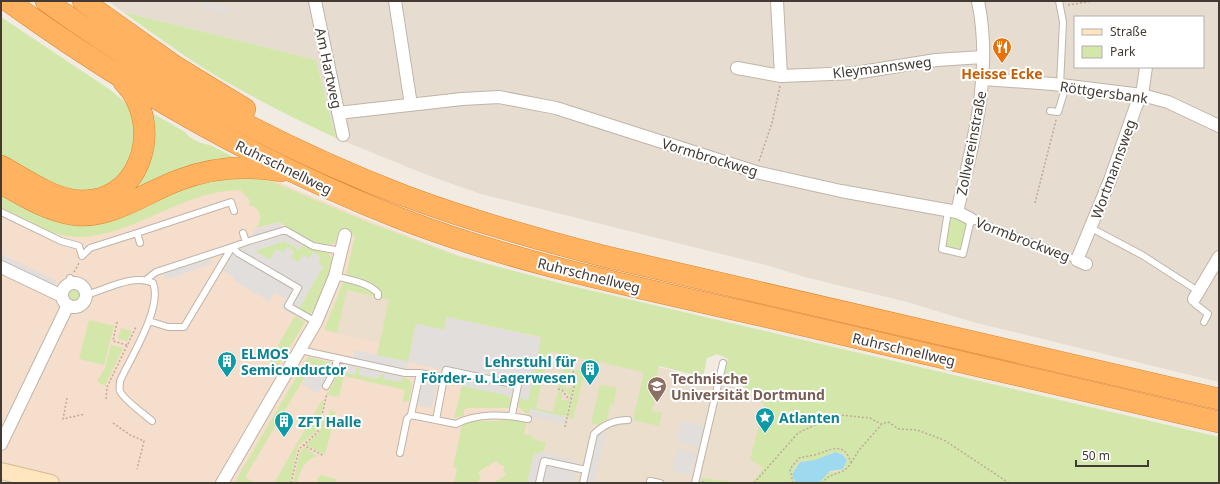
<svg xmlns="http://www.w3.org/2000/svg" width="1220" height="484" viewBox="0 0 1220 484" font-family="'Noto Sans',sans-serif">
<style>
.residential{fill:#e6dcd0;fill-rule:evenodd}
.commercial{fill:#f5decc}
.education{fill:#ebdecc}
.green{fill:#d4e7aa}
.parking{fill:#e2dedb}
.water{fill:#9ddaf0}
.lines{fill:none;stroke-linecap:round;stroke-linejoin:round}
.lane-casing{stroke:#c0b4a8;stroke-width:8}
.street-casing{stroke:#c0b4a8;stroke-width:14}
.secondary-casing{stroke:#d6ba93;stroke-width:18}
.highway-casing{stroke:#de8530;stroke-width:22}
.path{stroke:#bfaa96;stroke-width:1.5;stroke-dasharray:2 2;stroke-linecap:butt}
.lane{stroke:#fff;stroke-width:6}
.street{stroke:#fff;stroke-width:12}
.secondary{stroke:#ffe6bf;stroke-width:16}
.highway{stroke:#ffb360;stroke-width:21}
.labels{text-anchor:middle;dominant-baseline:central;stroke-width:4;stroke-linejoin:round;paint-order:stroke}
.street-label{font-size:14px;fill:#433a33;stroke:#fff}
.food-label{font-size:14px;font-weight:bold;fill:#c56008;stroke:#fff}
.culture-label{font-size:14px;font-weight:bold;fill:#0d838f;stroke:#fff;text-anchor:start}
.education-label{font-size:14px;font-weight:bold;fill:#785e54;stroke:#fff;text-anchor:start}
</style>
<rect width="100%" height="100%" fill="#f1ebe2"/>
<!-- residential -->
<path class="residential" d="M108 1H1219V382L973 322 907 302 805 277 766 265 481 194 430 176 336 138 316 60 123 12ZM1075 17H1203V67H1075Z"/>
<!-- commercial -->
<path class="commercial" d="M269 178 368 220 457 255 559 285 518 483H64L1 467V185L126 206Z"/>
<!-- education -->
<path class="education" d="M347 290 389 300 380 343 355 337V339L350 338V336L337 333Z
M547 339 725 384 837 423 904 483H517Z"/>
<!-- green -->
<path class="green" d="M123 12 316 60 336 138C285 114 235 89 188 58 166 43 144 27 123 12Z
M1 17 109 89 126 103 135 117 139 133 120 181 87 193 58 186 1 155Z
M140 106 185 132C189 139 202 144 210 145L255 168 115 198 126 190Z
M242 175 271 181 370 223 458 256 559 283 1219 437 1218 483H820C826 470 829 473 840 471L843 470 847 460 846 456C833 447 827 457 816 460 810 462 805 459 799 462L792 474 795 483H752L763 468 750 459 765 404 736 381 723 378 728 359 717 354 707 358 703 377 659 366 655 383 658 386 652 411 662 413 659 426 633 420 644 372 549 351 536 408 553 412 558 391 562 392V400L570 399 566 417 530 409 528 416 518 406 520 398 528 399 541 337 447 317 444 330 416 324 408 362 377 355 389 300 347 290 337 333 324 330 346 275 355 236 339 231 335 243C318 251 294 230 279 222L256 228C263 218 261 208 249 205L250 200 240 190C182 190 128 240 74 237 49 235 23 219 1 207V187L38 208Z
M950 217 965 222 966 225 963 246 956 250 949 249 945 242Z
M284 241 299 250 303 243C307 246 310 248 314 250 319 252 325 251 329 254 340 265 316 304 310 315L299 308 323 267 318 263 321 257 309 258 298 262 283 253 270 260 255 251 252 255 247 253Z
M67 294a7 7 0 1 1 14 0a7 7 0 1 1-14 0Z
M295 316 305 322 278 367 269 361Z
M89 320 114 326 104 365 79 359Z
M121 328 132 331 127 341 118 339Z
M111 345 123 348 105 386 97 381 105 368Z
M308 357 330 362 331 371 329 375 312 365 245 477 256 483H234Z
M564 366 571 368 570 378 572 383 566 382 563 386 567 389 571 386 573 387 571 397 563 389 558 388Z
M356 367 360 368 359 375H385L384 378 401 382 402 377 410 380 412 385 409 400 406 402 402 401 405 390 344 376 339 397 327 395 339 371 354 375Z
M576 369 592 373 591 377 584 376 573 419 568 417 575 388 573 380Z
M462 385 508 395 512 401 511 407 509 408H468L464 410V416L454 418Z
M600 385 617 388 613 405 610 404 607 419 599 425 591 423Z
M322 400 324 401 317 431 298 446 290 483H274Z
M330 410 336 412 325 455 305 445 319 433 324 415 329 416Z
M515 419 527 422 524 434 533 436 532 439 546 442 543 452 534 455 527 483H493L506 475 503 471 505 466 500 465 496 461 478 472 481 478 476 483 454 482 457 469 453 467 463 421H496Z
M304 447 317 456C303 462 301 469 297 483H293L300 452Z
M321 475 337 479 336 483H317L318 478Z
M702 478 744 483H699Z"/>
<!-- parking -->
<path class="parking" d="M203 1 229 7 227 14 202 7Z
M279 222 281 227 254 236 252 231Z
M286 234 303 243 299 250 284 241 255 251 270 260 276 249 283 253 286 247 294 251 291 258 298 262 303 255 309 258 313 252 321 257 318 263 323 266 295 316 281 308 286 299 274 293 269 301 233 280 234 277 223 271 233 253 238 249Z
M1 254 57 281 54 287 1 262Z
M210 256 213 263 166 280 163 273Z
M447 317 541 338 528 400 463 386 465 375 408 362 405 373 402 377 401 382 384 379V375L379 374 378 379 359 375 360 368 357 367 355 375 344 372 347 356 353 357 355 350 408 362 416 324 444 330Z
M312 365 329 375 318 393 302 384Z
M423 377 431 378 430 382 437 384 432 408 417 405Z
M530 409 566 417 564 424 528 416Z
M682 421 704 426 699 447 677 442Z
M598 432 606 434 594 483H587Z
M677 449 696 453 691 475 672 471Z
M541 452 578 461 573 483H527L534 454Z"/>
<!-- water -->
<path class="water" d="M836 452 843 455 847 460 843 469 830 471 819 483 795 482 792 474 800 462 815 460Z"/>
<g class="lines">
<!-- lane casing -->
<g class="lane-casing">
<path id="lane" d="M1059 1 1063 22 1060 85
M1050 111 1058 112 1066 86
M948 211 942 249 963 254 971 219 1077 260
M1 212 61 241 79 246 82 256 90 248 137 233 140 243
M1091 228 1142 255 1198 291
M137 233 231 202 234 211
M243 233 246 242 285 230 313 246 341 251
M335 276C350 280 367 282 378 293V296
M70 278 71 283
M147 279 156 272 232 247 238 253 298 288 288 306 316 322
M86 295C105 290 134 273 153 283 163 307 131 357 120 381 120 384 119 388 120 391 122 398 145 415 152 421
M1194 299 1195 304 1208 314 1204 322
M149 321 168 327H184L232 247 246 242
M300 350 405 373H420L444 378 446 370 518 385 512 415
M420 373 411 415 456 424C476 413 505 414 528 419
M326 386 335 370 337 358
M436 420 444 378
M400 453 407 419 411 415
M650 481 660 483
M539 483 544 461 586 470
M583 483 594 434C604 424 614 420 628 420
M695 483 723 363"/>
</g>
<!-- street casing -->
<g class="street-casing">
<path id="street" d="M315 1 343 135
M395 1 411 105
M777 1 781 76
M737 68 781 76 855 73 936 60 983 57
M983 79 1053 84 1142 95 1168 102 1219 126
M338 113 462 99 499 97 556 108 756 172 841 191 957 212 971 219
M957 212C973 143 993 73 978 1
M1086 264 1077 260 1110 180 1136 106 1142 95 1146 67
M1 267 62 296
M62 295a12 12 0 1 1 24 0a12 12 0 1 1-24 0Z
M1194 299 1219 257
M1 444 68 305
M222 483 316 322 335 276 345 235"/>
</g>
<!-- secondary casing -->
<g class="secondary-casing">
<path id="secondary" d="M1 471 51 483"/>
</g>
<!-- highway casing -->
<g class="highway-casing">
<path id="highway" d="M8 1C130 89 259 163 399 218 512 262 632 286 750 313 906 350 1063 385 1219 422
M46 1C157 81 277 147 405 196 469 220 536 239 603 256L1219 399
M83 1 176 67 245 109
M1 166C23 178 48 196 73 200 140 210 166 125 124 82
M1 183C24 196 49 212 76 215 113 218 146 192 179 180 211 168 247 165 281 171"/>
</g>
<!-- path -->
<path class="path" d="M1068 5 1093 1
M759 161 772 123 780 86
M1035 203 1056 120
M74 272 79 263
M117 322 113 341 127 345
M558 389 562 390 567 397 571 398
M67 398 63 419 85 414
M106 399 107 387 136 327
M113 423 130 435 144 441 137 469
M565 427 574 387 571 379 574 369
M303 445 324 456
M851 463 859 450 881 425
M702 482 710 483
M291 483 299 449 318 432 327 393
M754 483 798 433 817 424 830 414 870 418 881 424 888 422 899 429 917 430 944 440 1009 483
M793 483 790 469 799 458C804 457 809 456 815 455 831 450 844 440 851 463 842 477 832 470 822 483"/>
<!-- lane -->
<use href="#lane" class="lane"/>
<!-- street -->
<use href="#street" class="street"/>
<!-- secondary -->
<use href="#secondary" class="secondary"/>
<!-- highway -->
<use href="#highway" class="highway"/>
</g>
<!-- icons -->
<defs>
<g id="restaurant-pin" transform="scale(1)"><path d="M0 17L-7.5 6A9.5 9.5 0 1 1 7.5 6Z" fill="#e8710a" stroke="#fff"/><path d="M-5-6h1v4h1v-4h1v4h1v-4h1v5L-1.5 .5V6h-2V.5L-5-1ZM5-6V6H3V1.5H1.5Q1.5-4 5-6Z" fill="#fff"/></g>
<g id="building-pin" transform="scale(1)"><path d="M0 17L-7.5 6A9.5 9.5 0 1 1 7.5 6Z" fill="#0f9aa8" stroke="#fff"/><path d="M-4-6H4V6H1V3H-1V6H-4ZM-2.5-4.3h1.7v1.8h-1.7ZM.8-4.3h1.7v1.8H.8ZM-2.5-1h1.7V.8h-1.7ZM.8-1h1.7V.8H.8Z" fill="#fff"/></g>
<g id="university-pin" transform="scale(1)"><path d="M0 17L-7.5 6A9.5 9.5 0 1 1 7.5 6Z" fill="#8d6e63" stroke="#fff"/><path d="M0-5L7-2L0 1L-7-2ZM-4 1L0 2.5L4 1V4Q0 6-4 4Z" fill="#fff"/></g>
<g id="sight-pin" transform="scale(1)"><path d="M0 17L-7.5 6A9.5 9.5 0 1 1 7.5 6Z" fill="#0f9aa8" stroke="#fff"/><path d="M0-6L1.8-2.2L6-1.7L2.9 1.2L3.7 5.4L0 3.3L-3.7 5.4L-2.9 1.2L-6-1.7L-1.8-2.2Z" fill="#fff"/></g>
</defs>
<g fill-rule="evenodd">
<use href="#restaurant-pin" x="1002" y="47"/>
<use href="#building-pin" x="227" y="361"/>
<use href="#building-pin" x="590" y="369"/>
<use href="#university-pin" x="657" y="386"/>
<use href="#sight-pin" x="765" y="417"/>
<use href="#building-pin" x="284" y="421"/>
</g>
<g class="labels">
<!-- street labels -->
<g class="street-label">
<text transform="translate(882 67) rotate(-7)">Kleymannsweg</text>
<text transform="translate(329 68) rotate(78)">Am Hartweg</text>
<text transform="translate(1104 92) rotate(8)">Röttgersbank</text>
<text transform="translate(971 143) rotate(-79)">Zollvereinstraße</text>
<text transform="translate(710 157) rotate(17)">Vormbrockweg</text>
<text transform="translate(284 167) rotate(26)">Ruhrschnellweg</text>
<text transform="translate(1113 169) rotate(-70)">Wortmannsweg</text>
<text transform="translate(1023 239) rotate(21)">Vormbrockweg</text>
<text transform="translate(589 275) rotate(14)">Ruhrschnellweg</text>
<text transform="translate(904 349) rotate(13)">Ruhrschnellweg</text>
</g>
<!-- food labels -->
<g class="food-label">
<text x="1002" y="73">Heisse Ecke</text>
</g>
<!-- culture labels -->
<g class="culture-label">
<text x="241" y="353">ELMOS<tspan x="241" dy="16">Semiconductor</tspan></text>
<text x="576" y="361" text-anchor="end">Lehrstuhl für<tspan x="576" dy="16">Förder- u. Lagerwesen</tspan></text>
<text x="779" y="417">Atlanten</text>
<text x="298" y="421">ZFT Halle</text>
</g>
<!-- education labels -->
<g class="education-label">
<text x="671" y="378">Technische<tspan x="671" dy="16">Universität Dortmund</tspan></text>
</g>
</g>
<!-- border -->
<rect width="1220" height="484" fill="none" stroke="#433a33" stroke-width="4"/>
<!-- legend -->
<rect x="1074" y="16" width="130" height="52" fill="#ffffff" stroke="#b4b0ad"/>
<rect x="1082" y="29" width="20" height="6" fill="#ffe6bf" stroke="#b4b0ad"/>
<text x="1110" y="36" font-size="12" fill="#433a33">Straße</text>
<rect x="1082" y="46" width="20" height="12" fill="#d4e7aa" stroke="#b4b0ad"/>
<text x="1110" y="56" font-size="12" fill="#433a33">Park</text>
<!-- scale -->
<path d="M1076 460v6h72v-6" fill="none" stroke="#433a33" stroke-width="2"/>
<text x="1082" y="460" font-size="12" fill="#433a33" stroke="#ffffff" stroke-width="3" paint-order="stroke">50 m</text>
</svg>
